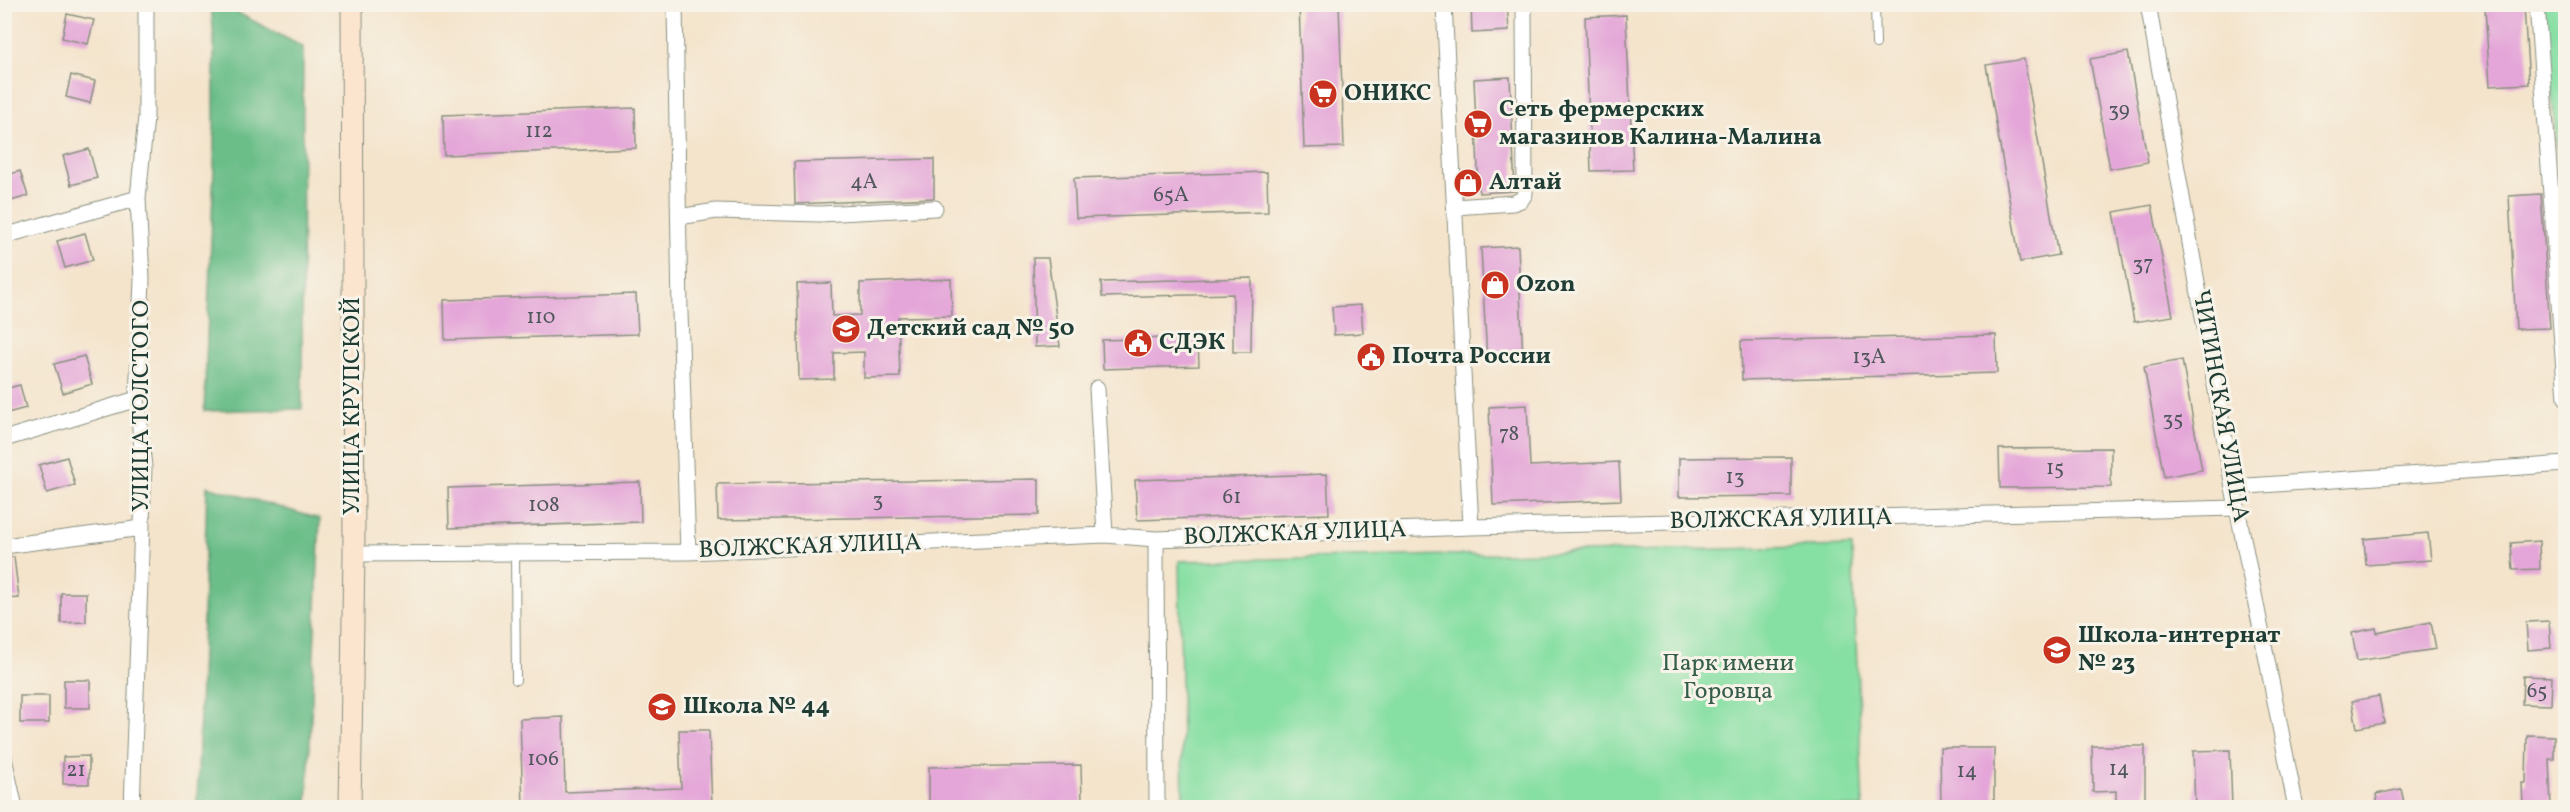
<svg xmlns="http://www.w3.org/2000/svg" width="2570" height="812" viewBox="0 0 2570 812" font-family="Vollkorn,serif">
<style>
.green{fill:#86dfa3;stroke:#528e6c;stroke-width:1.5}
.forest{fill:#6cbe89;stroke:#467e5e;stroke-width:1.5}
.building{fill:#e4a6d8}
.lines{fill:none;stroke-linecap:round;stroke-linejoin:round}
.lane-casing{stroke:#8a9080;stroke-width:10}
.street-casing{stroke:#8a9080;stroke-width:17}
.secondary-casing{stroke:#8a9080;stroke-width:23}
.lane{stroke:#fff;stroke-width:8}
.street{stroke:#fff;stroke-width:15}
.secondary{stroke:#fbe5cf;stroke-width:21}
.labels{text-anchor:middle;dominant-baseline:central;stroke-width:6;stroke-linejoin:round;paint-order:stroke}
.number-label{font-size:21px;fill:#50575d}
.poi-label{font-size:24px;font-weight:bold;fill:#1f3d34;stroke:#f7f3e8;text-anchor:start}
.street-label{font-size:24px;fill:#1f3d34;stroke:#f7f3e8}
.park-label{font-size:24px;fill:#345d4a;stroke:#f7f3e8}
</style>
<rect width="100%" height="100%" fill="#f7f3e8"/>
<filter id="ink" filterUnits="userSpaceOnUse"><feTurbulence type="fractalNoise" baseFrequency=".0167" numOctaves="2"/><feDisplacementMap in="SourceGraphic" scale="12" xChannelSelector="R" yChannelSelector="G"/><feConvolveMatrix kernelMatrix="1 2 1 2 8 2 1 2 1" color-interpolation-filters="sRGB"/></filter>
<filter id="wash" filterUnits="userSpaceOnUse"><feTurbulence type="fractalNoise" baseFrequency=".008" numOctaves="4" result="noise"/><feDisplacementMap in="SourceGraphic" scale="24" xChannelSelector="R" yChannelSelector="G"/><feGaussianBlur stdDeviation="1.35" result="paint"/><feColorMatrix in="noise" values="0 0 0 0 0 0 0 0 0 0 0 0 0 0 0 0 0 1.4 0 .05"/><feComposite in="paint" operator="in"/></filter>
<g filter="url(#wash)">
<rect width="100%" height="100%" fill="#f4e4cc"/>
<!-- green -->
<path class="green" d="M2543 5H2565V228Z
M1852 546 1863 807H1183L1179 561Z"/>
<!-- forest -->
<path class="forest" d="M221 4 303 47 302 409 204 411 214 167V40L211 5Z
M207 486 320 519 307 807H197Z"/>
<g id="blocks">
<!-- building -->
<path class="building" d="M1299 4H1339L1344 147 1304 148Z
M1471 4H1507L1509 31 1472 33Z
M2524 6 2529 84 2490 86 2485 8Z
M67 14 94 20 88 44 62 38Z
M1626 15 1633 170 1591 171 1585 17Z
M2128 52 2148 162 2110 169 2090 59Z
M2024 59 2058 255 2020 262 1986 65Z
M71 75 95 81 90 103 66 97Z
M1510 77 1515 191 1479 193 1474 79Z
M635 108 636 148 444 155 443 115Z
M89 149 97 178 71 185 63 156Z
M934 159V198L795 204 794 162Z
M20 171 28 196 4 203V176Z
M1267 172 1268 212 1076 218 1074 178Z
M2541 194 2550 328 2516 329 2509 196Z
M2152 205 2173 316 2134 322 2114 212Z
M85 233 93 260 65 268 57 241Z
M1518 246 1523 360 1487 361 1481 248Z
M1033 258H1048L1060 346 1035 347Z
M1252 278 1251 352H1233V294L1102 297 1101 282Z
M951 279 952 316 898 317 900 377 864 378V352L834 353V379L799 380 797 284 831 283 832 316 860 315V283Z
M636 294 638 334 445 340 444 300Z
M1361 305 1363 333 1334 335 1332 307Z
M1996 335 1997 373 1742 380 1741 341Z
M1198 337 1199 366 1103 369 1102 340Z
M84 356 92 384 63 393 54 364Z
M2182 360 2202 470 2164 477 2144 367Z
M20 385 26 408 4 414V389Z
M1527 405 1530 466 1619 462 1621 500 1493 505 1489 407Z
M2111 448V487L2000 488 1999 449Z
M67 457 75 485 47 493 39 465Z
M1791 457V496L1679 497V458Z
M1327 474 1329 514 1137 520 1135 480Z
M1039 479V515L718 520 717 484Z
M640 482 641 522 449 528 448 488Z
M2428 533 2431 560 2366 565 2364 539Z
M2539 541 2540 569 2513 570 2511 543Z
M4 557H14L19 598 4 599Z
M61 593H86V622L61 623Z
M2549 621 2551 648 2528 650 2526 622Z
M2431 622 2436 649 2357 661 2352 633 2376 628 2377 633Z
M2523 676 2552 677 2551 705 2522 704Z
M64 680H90V708H64Z
M20 696H49V723H20Z
M2379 696 2384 723 2357 728 2352 701Z
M563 717 565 792 681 788 679 730H709L712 807H523L520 719Z
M2527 735 2554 736V759H2549L2551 807H2523L2522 783H2526Z
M2092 746H2145V807H2116V791L2093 792Z
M1940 748H1994V807H1941Z
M2230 750 2232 807H2195L2193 751Z
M89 756V784H63V757Z
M1081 765 1082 803 929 805V767Z
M2401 789 2405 807H2378L2376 794Z"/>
</g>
</g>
<g filter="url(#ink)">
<use href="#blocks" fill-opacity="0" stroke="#8a9080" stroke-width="1.5"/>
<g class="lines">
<!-- lane casing -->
<g class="lane-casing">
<path id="lane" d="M1875 4 1876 44
M515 553 516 680"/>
</g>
<!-- street casing -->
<g class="street-casing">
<path id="street" d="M675 4 680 312 688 552
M1444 4 1471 527
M2148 4 2233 487 2296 808
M2537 4 2566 398
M1455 207 1513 203 1521 200 1525 194 1524 4
M679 217 716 211 820 214 935 208
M4 236 138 198
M1097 388 1105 535
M4 439 137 399
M2233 487 2566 464
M1156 539 1157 808
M4 546 142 528
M354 554 688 552 1105 535 1156 539 1471 527 2237 508
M4 758 15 808
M132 808 144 467 137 399 142 279 138 198 146 117V4"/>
</g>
<!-- secondary casing -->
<g class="secondary-casing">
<path id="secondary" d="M350 808 354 554 352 4"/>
</g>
<!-- lane -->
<use href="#lane" class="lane"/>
<!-- street -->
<use href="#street" class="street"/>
<!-- secondary -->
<use href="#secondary" class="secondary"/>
</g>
</g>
<!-- icons -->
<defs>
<g id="supermarket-disc" transform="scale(1.5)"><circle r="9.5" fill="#c8321e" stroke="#f7f3e8"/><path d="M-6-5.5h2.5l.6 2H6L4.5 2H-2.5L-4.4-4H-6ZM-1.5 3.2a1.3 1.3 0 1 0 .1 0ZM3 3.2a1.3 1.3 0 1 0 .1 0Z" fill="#fff"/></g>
<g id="shop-disc" transform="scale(1.5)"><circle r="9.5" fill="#c8321e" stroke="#f7f3e8"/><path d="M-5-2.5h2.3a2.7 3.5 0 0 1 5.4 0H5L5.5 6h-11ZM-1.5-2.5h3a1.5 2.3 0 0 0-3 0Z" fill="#fff"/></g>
<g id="school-disc" transform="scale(1.5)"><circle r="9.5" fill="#c8321e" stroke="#f7f3e8"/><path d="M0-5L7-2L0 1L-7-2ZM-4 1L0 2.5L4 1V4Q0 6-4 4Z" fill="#fff"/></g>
<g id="civic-disc" transform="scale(1.5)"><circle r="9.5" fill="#c8321e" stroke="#f7f3e8"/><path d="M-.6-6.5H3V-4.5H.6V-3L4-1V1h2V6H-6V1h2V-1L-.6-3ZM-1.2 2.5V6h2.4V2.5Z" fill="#fff"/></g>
</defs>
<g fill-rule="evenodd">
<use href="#supermarket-disc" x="1323" y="94"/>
<use href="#supermarket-disc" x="1478" y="124"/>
<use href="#shop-disc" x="1468" y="183"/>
<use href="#shop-disc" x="1495" y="285"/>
<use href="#school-disc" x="846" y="329"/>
<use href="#civic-disc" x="1138" y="343"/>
<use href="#civic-disc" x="1371" y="357"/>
<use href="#school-disc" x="2057" y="650"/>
<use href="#school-disc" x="662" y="707"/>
</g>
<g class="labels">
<!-- number labels -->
<g class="number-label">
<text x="2119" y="110">39</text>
<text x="539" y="131">112</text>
<text x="864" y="182">4А</text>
<text x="1171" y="195">65А</text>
<text x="2143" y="264">37</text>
<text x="541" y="317">110</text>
<text x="1869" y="357">13А</text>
<text x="2173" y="419">35</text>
<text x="1509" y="434">78</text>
<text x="2055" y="468">15</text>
<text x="1735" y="477">13</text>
<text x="1232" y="497">61</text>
<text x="878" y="500">3</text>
<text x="544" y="505">108</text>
<text x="2537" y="691">65</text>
<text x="543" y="759">106</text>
<text x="2119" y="769">14</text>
<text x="76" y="770">21</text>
<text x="1967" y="771">14</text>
</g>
<!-- poi labels -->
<g class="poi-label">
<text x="1344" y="94">ОНИКС</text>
<text x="1499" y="110">Сеть фермерских<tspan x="1499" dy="28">магазинов Калина-Малина</tspan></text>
<text x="1489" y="183">Алтай</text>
<text x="1516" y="285">Ozon</text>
<text x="867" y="329">Детский сад № 50</text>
<text x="1159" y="343">СДЭК</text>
<text x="1392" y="357">Почта России</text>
<text x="2078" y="636">Школа-интернат<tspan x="2078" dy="28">№ 23</tspan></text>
<text x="683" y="707">Школа № 44</text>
</g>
<!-- street labels -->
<g class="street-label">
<text transform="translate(142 406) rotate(-90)">УЛИЦА ТОЛСТОГО</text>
<text transform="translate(353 406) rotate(-90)">УЛИЦА КРУПСКОЙ</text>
<text transform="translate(2220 406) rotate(80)">ЧИТИНСКАЯ УЛИЦА</text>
<text transform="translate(1781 520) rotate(-1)">ВОЛЖСКАЯ УЛИЦА</text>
<text transform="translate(1295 534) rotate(-2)">ВОЛЖСКАЯ УЛИЦА</text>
<text transform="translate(810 547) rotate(-2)">ВОЛЖСКАЯ УЛИЦА</text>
</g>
<!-- park labels -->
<g class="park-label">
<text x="1728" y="664">Парк имени<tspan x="1728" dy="28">Горовца</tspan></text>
</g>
</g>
<!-- margin -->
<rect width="2570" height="812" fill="none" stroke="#f7f3e8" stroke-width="24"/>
</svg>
